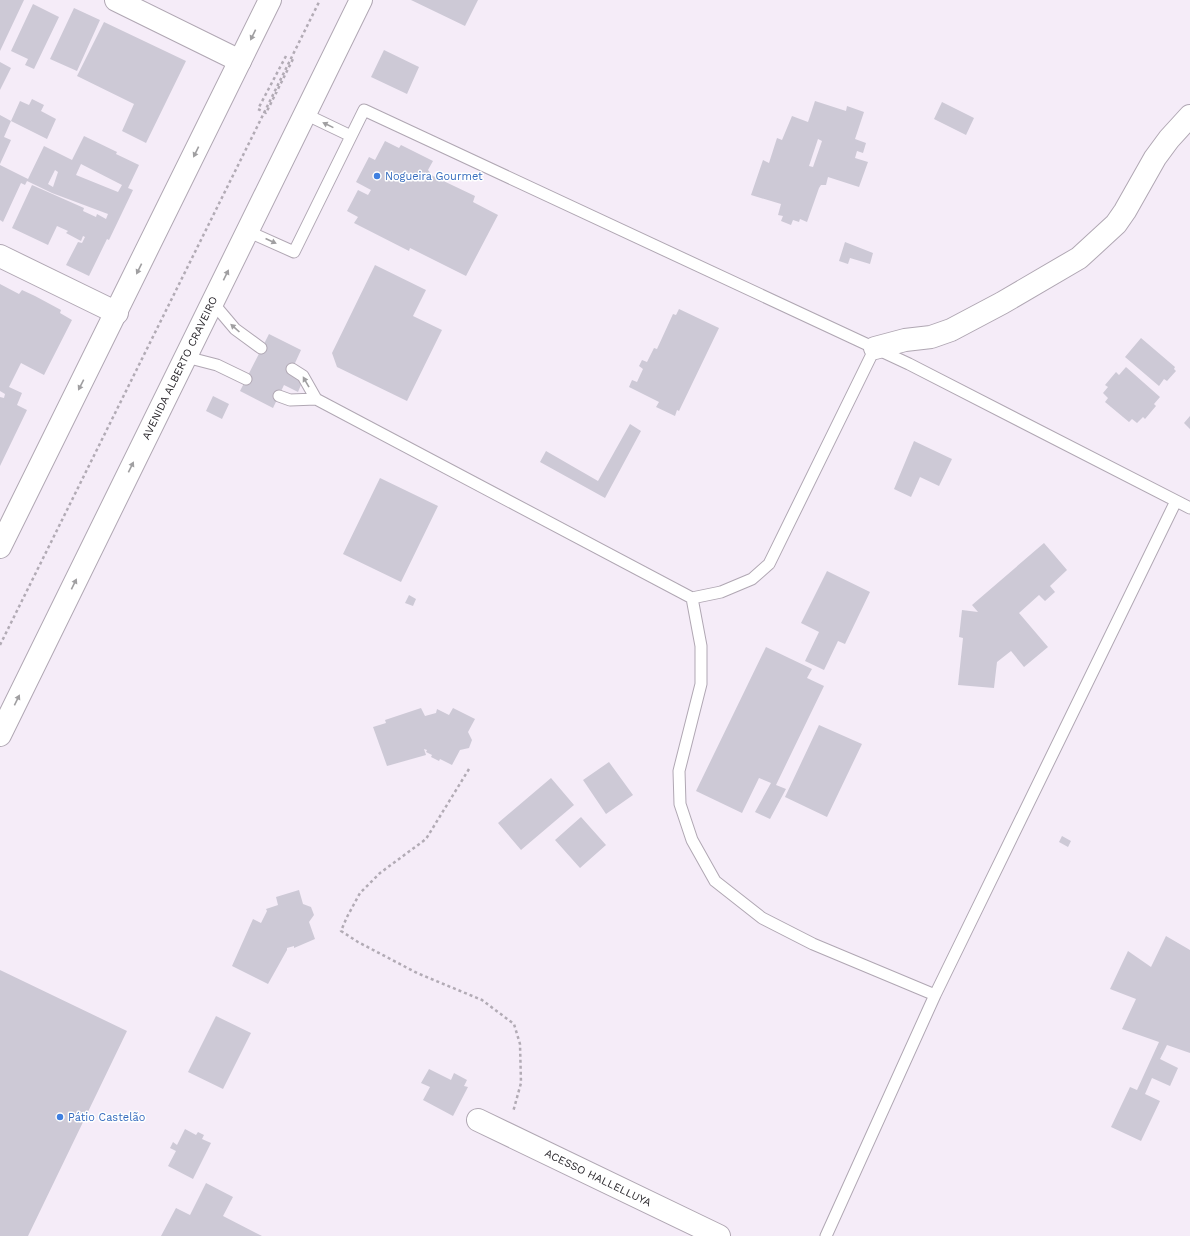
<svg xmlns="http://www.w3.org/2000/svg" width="1190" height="1236" viewBox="0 0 1190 1236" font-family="'Work Sans',sans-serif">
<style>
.building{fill:#cdc9d6;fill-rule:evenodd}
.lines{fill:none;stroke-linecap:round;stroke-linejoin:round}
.lane-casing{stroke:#b0a7b3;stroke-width:13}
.street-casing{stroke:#b0a7b3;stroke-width:24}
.primary-casing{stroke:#b0a7b3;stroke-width:24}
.path{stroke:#b2abb5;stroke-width:2.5;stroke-dasharray:3 3;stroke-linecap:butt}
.lane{stroke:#fff;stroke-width:11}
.street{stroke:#fff;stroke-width:22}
.primary{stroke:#fff;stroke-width:22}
.oneway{fill:#a09fa1}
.shop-dot{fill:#3f7fe0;stroke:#fff;stroke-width:1.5}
.labels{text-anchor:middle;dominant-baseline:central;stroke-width:3;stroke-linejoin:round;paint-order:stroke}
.shop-label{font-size:11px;fill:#366cbe;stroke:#fff;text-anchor:start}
.street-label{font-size:11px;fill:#2c292e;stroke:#fff}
</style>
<rect width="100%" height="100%" fill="#f5ecf8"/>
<!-- building -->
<path class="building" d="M0 0H24L0 51Z
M411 0H478L465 26Z
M33 4 59 17 34 69 25 65 28 59 11 51Z
M74 8 100 20 77 71 50 59Z
M104 22 186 61 146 143 122 131 134 104 77 76Z
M384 50 419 67 407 94 371 77Z
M0 62 11 68 0 90Z
M32 99 44 105 41 111 56 119 47 139 11 121 4 137 11 140 0 164V115L11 121 20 101 29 105Z
M815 101 846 111 847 106 864 112 855 139 866 143 863 153 857 151 855 158 868 162 859 187 828 177 826 185H821L819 188 807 222 800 219 799 222 793 220 791 225 781 221 783 216 778 215 781 204 751 195 763 160 769 163 777 138 782 140 792 116 808 122ZM818 139 822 141 813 167 809 166Z
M942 102 974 118 966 135 934 119Z
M84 136 117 152 116 154 139 165 128 188 133 190 109 240 107 239 89 276 66 265 78 242 82 243 85 237 83 236 81 241 66 233 68 231 57 226 48 245 12 228 32 185 84 208 83 211 96 217 97 214 106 219 108 214 52 193 27 181 25 185 21 183 3 222 0 220V165L28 179 44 146 72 160ZM81 164 122 185 118 192 76 175ZM55 170 58 172 53 187 48 184Z
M385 141 399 148 401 145 433 161 428 170 433 176 475 196 473 202 498 215 466 276 410 248 409 251 354 223 358 217 347 211 358 190 368 195 371 190 356 182 369 157 375 160Z
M845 242 873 253 870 264 850 258 848 264 839 261Z
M375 265 426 290 413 316 442 330 407 401 337 367 332 353Z
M0 284 19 294 22 290 35 296 61 310 60 313 72 320 44 375 21 363 9 387 22 393 17 405 27 410 0 466V397L4 398 5 394 0 391Z
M679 309 719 328 679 411 677 410 675 416 656 407 659 402 629 387 632 380 637 382 643 369 639 366 642 360 647 362 654 348 657 349 673 314 676 315Z
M269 334 301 350 290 374 303 380 298 392 284 385 273 408 240 391Z
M1141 338 1175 367 1174 369 1176 371 1167 381 1164 379 1159 386 1125 357Z
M1126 367 1160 397 1154 404 1156 406 1145 419 1143 417 1137 423 1132 419 1129 422 1105 402 1108 398 1103 393 1108 387 1105 385 1116 372 1119 375Z
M213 396 229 404 222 419 206 411Z
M1190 416V429L1184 423Z
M630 424 641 431 605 498 540 462 546 451 598 481Z
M914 441 952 459 939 486 920 477 911 497 894 489Z
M380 478 438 506 401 582 343 554Z
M1044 543 1067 570 1050 586 1055 592 1045 601 1039 595 1019 613 1048 647 1024 667 1011 651 997 662 994 688 958 685 963 638 959 637 962 610 978 612 972 605Z
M827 571 870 592 845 644 838 641 824 670 805 661 819 632 801 623Z
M409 595 416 599 413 606 405 603Z
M766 647 812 669 807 678 824 686 776 785 786 789 770 819 755 812 771 783 759 778 742 813 696 791Z
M421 708 425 716 436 713 437 709 449 715 453 708 475 719 468 732 472 740 469 748 460 750 452 765 440 759 439 761 431 757 432 755 426 752 427 750 424 749 426 755 387 766 373 727 386 723 385 720Z
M819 725 862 744 827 817 785 797Z
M609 762 633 795 606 814 583 780Z
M551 778 574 805 521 850 498 823Z
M581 817 606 845 580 868 555 840Z
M1062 836 1071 841 1068 847 1059 842Z
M299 890 303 904 311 907 314 915 309 922 315 939 294 948V946L287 948V950L268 984 232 966 253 919 261 923 267 911 266 909 278 905 276 897Z
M1166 936 1190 950V1053L1167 1045 1160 1059 1178 1068 1170 1086 1152 1078 1145 1094 1160 1101 1141 1141 1111 1127 1130 1087 1137 1090 1159 1042 1122 1029 1136 999 1110 989 1128 951 1151 967Z
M0 970 127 1031 28 1236H0Z
M216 1016 251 1033 223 1089 188 1072Z
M429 1069 451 1080 454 1073 467 1080 464 1086 468 1087 453 1116 423 1100 430 1087 421 1083Z
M185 1129 196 1135 198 1132 204 1135 202 1139 211 1143 193 1179 168 1166 176 1151 170 1148 173 1142 177 1145Z
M206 1183 233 1197 223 1216 262 1236H161L176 1208 190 1215Z"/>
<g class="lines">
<!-- lane casing -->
<g class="lane-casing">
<path id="lane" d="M305 114 351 136
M247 231 294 252 364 110 909 364 1190 508
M213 303 235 329 261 348
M186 357 217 365 246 379
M292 369 303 376 316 399
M279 396 290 400 316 399 692 598 721 592 752 579 769 564 875 348
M692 598 701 646V684L679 771 680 804 692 840 715 881 762 918 813 944 935 995
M826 1236 935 995 1176 501"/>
</g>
<!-- street casing -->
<g class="street-casing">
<path id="street" d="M116 0 240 61
M0 256 117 313
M875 348 905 340 931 337 951 330 1002 303 1079 258 1116 224 1125 211 1155 158 1169 139 1190 116
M478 1120 719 1236"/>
</g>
<!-- primary casing -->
<g class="primary-casing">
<path id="primary" d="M0 547 270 0
M0 735 361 0"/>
</g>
<!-- path -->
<path class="path" d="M286 56 258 109 266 113 293 59
M0 645 320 0
M469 769 426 839 380 873 360 893 347 917 341 931 358 942 417 973 482 1000 514 1024 520 1044 521 1083 513 1112"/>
<!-- lane -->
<use href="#lane" class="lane"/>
<!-- street -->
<use href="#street" class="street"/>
<!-- primary -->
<use href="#primary" class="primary"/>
</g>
<!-- one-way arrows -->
<defs><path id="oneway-solid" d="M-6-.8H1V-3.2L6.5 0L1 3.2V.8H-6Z"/></defs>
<g class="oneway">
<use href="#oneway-solid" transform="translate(253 35) rotate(116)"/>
<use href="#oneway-solid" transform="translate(328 125) rotate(-154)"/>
<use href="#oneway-solid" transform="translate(196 152) rotate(116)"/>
<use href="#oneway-solid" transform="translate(271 241) rotate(25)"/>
<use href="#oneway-solid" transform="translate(139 269) rotate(116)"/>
<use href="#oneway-solid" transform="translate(226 275) rotate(-64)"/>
<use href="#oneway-solid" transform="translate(235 328) rotate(-138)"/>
<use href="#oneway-solid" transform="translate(306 382) rotate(-120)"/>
<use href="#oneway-solid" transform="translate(81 385) rotate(117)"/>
<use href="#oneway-solid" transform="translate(131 467) rotate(-64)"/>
<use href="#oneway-solid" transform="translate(74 584) rotate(-64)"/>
<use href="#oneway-solid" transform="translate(17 700) rotate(-64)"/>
</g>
<!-- markers -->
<g class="shop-dot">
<circle cx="377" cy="176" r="4"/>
<circle cx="60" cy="1117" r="4"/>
</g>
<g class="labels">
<!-- shop labels -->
<g class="shop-label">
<text x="385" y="176">Nogueira Gourmet</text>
<text x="68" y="1117">Pátio Castelão</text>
</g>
<!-- street labels -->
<g class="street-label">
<text transform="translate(180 368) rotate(-64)">AVENIDA ALBERTO CRAVEIRO</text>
<text transform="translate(598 1178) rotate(26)">ACESSO HALLELLUYA</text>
</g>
</g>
</svg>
